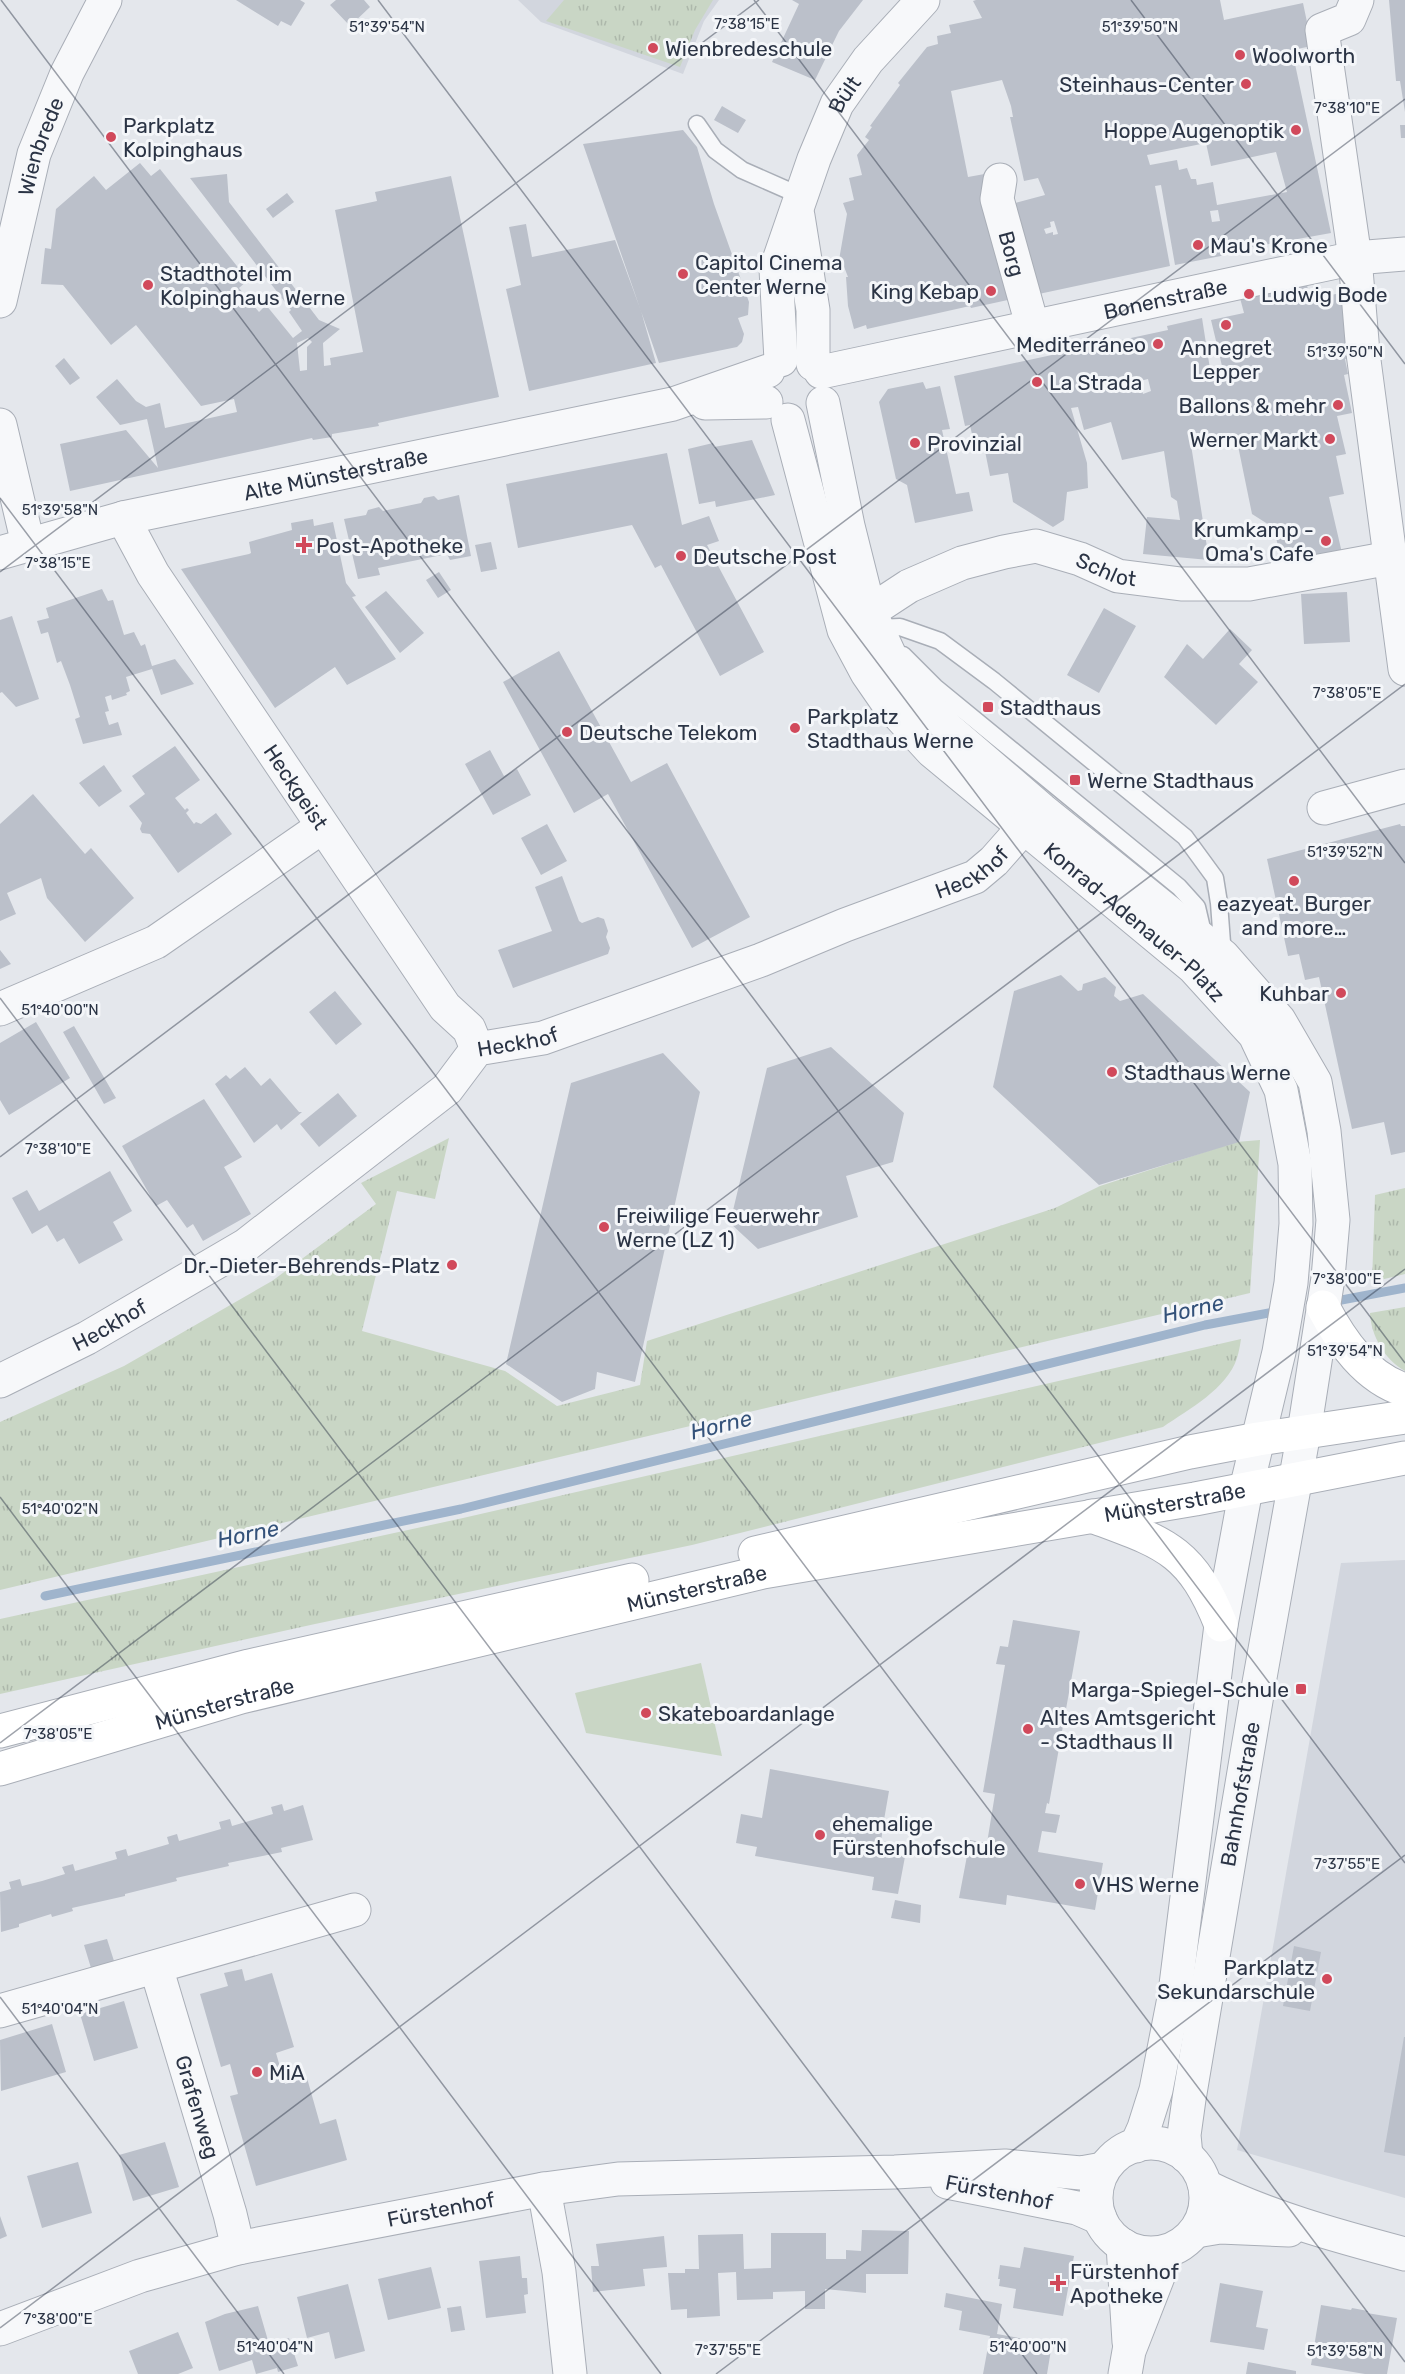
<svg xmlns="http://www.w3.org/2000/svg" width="1405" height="2374" viewBox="0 0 1405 2374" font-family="Rubik,sans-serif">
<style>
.built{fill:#d2d6de}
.park{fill:url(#park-tufts)}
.pitch{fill:#c9d6c5}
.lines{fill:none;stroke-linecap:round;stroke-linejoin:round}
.stream{stroke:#9fb4cc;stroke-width:9}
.building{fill:#bbc0ca;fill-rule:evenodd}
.lane-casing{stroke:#a9aeb7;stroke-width:19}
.street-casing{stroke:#a9aeb7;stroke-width:35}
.secondary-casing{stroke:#a9aeb7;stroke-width:35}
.lane{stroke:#f7f8fa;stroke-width:16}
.street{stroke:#f7f8fa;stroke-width:33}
.secondary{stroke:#fff;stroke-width:33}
.ticks{fill:none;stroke:#2b3445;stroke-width:1.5;stroke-opacity:0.45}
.poi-dot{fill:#d1495b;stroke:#f4f6f9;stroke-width:2}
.labels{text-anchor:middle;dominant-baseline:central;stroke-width:6;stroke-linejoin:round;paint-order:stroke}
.poi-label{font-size:21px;fill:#2b3445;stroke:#f4f6f9;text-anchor:start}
.street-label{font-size:21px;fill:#2b3445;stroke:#f4f6f9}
.water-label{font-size:22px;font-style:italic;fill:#34527a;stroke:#f4f6f9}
.ticks-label{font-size:15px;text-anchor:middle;fill:#2b3445;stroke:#f4f6f9;stroke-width:6;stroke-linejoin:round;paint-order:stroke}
</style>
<defs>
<pattern id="park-tufts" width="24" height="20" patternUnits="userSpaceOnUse" patternTransform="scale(1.5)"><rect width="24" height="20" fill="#c9d6c5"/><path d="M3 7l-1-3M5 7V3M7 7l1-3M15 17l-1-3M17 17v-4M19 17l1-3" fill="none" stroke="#adb8ab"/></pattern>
</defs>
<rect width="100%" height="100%" fill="#e4e7ec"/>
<!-- built -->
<path class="built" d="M518 0H719L704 21 683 74 541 22Z
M1405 1560V2198L1237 2150 1341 1563Z"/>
<!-- park -->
<path class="park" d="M564 0H713L695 30 680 67 546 21Z
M449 1138 435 1199 397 1191 362 1331 505 1371 557 1406 640 1385 647 1341 1055 1208 1100 1186 1236 1142 1260 1140 1250 1293 0 1590V1422L124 1366 272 1281 376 1204 361 1183Z
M1405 1188V1274L1372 1282 1375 1195Z
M1405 1307V1371C1385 1360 1371 1336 1370 1313Z
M1241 1339C1240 1345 1239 1352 1237 1358 1227 1389 1189 1409 1163 1427L692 1545 315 1624 0 1694V1619L463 1518Z"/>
<!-- pitch -->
<path class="pitch" d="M701 1663 722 1756 586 1733 575 1693Z"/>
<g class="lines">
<!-- stream -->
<path class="stream" d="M1331 1302 1405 1288
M45 1596 461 1509 1205 1325 1279 1311"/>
</g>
<!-- building -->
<path class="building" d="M236 0H300L305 3 291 26 281 21 278 26Z
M336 0H364L370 7 350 26 330 5Z
M792 0H863L839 31 815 80 772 62 799 4Z
M976 0H1220L1224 20 1303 3 1312 46 1292 50 1331 233 1225 252 1226 255 1175 265 1161 185 1155 186 1170 266 1034 295 1008 205 1045 195 1038 178 1024 181 1010 117H1013L1011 106 1002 80 951 91 968 177 990 173 1017 298 971 308 970 306 867 329 866 325 854 329 848 306 846 277H848L841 259 839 260 847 214 843 203 854 200 849 178 862 175 857 155 869 140 865 137 872 127 870 126 900 85 898 83 927 47 938 44 937 36 951 33 949 25 982 18 973 1ZM1206 143 1211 166 1276 152 1287 192 1217 205 1213 182 1197 185 1196 179H1191L1187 168 1179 170 1177 160 1150 165 1147 155ZM1218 210 1220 221 1212 222 1210 211ZM1054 221 1058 234 1053 235V232L1046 234 1044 229 1051 227 1050 222Z
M1389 0H1405V112L1400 81H1396Z
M722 106 746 120 738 133 714 120Z
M1400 125H1405V138H1401Z
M683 130 697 147 714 204 749 302 748 315 738 318 744 334 742 342 737 347 659 363 583 144Z
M140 163 151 176 160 169 248 280 239 288 259 312 266 305 293 338 302 331 289 312 291 310 190 178 227 174 229 202 319 320 340 329 323 343 324 366 331 365 330 358 363 352 335 210 377 201 375 192 451 176 499 397 378 423 379 426 332 434V437L313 440 312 438 70 491 60 444 126 430 158 468 147 419 120 425 96 397 117 379 136 401 146 407 160 403 165 428 237 412 234 399 201 406 136 325 111 345 63 285 41 284 45 248 51 249 56 209 94 176 106 190ZM308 338 312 342 307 347V370L300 371 297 343Z
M287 193 294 202 273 218 266 209Z
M526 224 532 257 615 240 641 311 656 363 529 391 506 289 521 285 509 227Z
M1307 285 1310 299 1341 293 1354 357 1345 359 1348 374 1344 375 1352 413 1337 416 1346 454 1336 456 1344 494 1329 497 1342 553 1282 565 1274 528 1252 514 1236 436 1197 443 1195 431 1189 432 1209 560 1143 554 1147 517 1180 520 1177 501 1171 497 1164 451 1122 460 1111 422 1084 430 1078 407 1071 408 1087 463 1088 488 1067 492 1064 520 1053 527 1013 502 1008 473 990 476 985 451 976 453 970 425 965 426 954 376 1168 330 1167 326 1202 318 1210 369 1222 366 1211 320 1244 313 1240 298ZM1148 379 1151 391 1143 394 1140 381Z
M64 358 80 378 70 385 55 366Z
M923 382 926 389 940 386 950 429 942 430 956 494 969 492 973 511 915 523 907 485 896 479 879 402 888 389Z
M752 440 775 495 716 507 715 501 699 504 688 449 713 443 714 447Z
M667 453 682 525 709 516 719 541 707 545 764 652 720 676 661 565 655 568 632 525 518 548 506 484Z
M459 495 471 556 450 560 447 554 378 568 380 575 358 579 344 519 366 515 368 510 379 507 383 511 421 503 424 498 434 496 438 500Z
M313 519 314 526 333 522 346 583 356 596 352 597 396 659 347 685 335 667 275 708 181 569 249 554 251 553 249 542 292 530 291 523Z
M491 542 497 569 481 572 475 545Z
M439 572 451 590 438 598 426 580Z
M102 589 108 601 113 600 124 635 134 632 141 646 145 644 152 666 175 659 194 684 161 695 152 669 126 677 130 691 126 693 127 695 112 700 111 695 105 697 109 711 105 712 109 725 118 722 122 735 83 744 75 719 80 717 70 685 61 661 57 663 48 632 41 634 37 621 49 618 46 608Z
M386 591 424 633 400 653 365 607Z
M1347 592 1350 642 1304 644 1301 594Z
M1104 608 1136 626 1099 693 1067 675Z
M12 616 39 699 16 707 2 692 0 693V620Z
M1230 629 1252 650 1239 664 1258 682 1216 725 1164 677 1187 644 1203 659Z
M559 651 631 782 667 763 750 917 692 948 608 794 574 813 503 682Z
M175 746 200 780 175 798 185 810 187 808 189 810 186 813 194 824 196 822 201 824 216 813 232 834 178 873 150 834 142 833 140 829 142 823 129 806 145 794 132 776Z
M490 750 504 776 517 769 531 795 493 815 465 764Z
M104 765 122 791 99 807 79 783Z
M33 794 85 854 91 848 134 898 85 942 47 898 41 878 7 893 16 914 0 921V824Z
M547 824 567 861 541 875 521 838Z
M1400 824 1401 826H1405V1152L1391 1155 1384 1122 1352 1129 1319 977 1305 980 1299 954 1288 956 1267 859Z
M562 876 579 921 582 923 598 917 604 919 608 931 606 937 610 948 608 954 513 988 498 950 552 931 535 887Z
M0 950 11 964 0 969Z
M1061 975 1078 991 1082 990 1083 984 1105 977 1116 987 1114 996 1120 1001 1143 994 1250 1092 1239 1142 1099 1185 993 1087 1014 991Z
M335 991 362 1024 336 1045 309 1012Z
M36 1022 70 1078 9 1115 0 1100V1043Z
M74 1026 116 1098 104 1104 63 1032Z
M831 1047 904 1113 893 1162 846 1176 858 1217 758 1249 730 1223 767 1068Z
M663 1053 700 1092 635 1382 597 1372 595 1389 562 1402 506 1364 571 1083Z
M245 1067 261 1086 270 1078 299 1112H302L281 1130 277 1124 254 1143 215 1084 226 1075 230 1079Z
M338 1093 357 1116 319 1147 300 1124Z
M204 1099 242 1157 224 1167 251 1214 203 1241 193 1224 187 1228 167 1200 156 1206 122 1146Z
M110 1171 132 1211 113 1222 123 1240 79 1264 64 1238 57 1242 47 1225 32 1234 12 1198 27 1190 39 1211Z
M1013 1620 1080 1631 1049 1804 1047 1803 1045 1813 1060 1815 1056 1833 1042 1831 1038 1852 1103 1863 1095 1910 1007 1895 1006 1905 959 1898 970 1840 987 1843 995 1794 983 1792 1005 1665 996 1664 1000 1646 1008 1647Z
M770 1769 889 1791 884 1820 894 1822 892 1830 883 1828 881 1841 907 1846 898 1894 872 1890 874 1877 755 1856 757 1847 736 1843 741 1814 762 1818Z
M282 1804 284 1811 303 1805 313 1840 281 1848 282 1852 228 1863 229 1866 176 1878 177 1881 125 1894V1896L72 1908 73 1911 52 1917 51 1914 19 1924V1927L1 1932 0 1892 11 1889 9 1882 20 1879 22 1886 42 1881 65 1874 62 1867 73 1864 75 1871 117 1859 115 1852 126 1849 128 1856 169 1844 167 1837 177 1834 179 1841 221 1829 219 1822 230 1819 232 1826 273 1814 271 1807Z
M895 1900 921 1905 920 1923 891 1918Z
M107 1939 114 1961 91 1968 84 1945Z
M1294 1946 1321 1952 1310 2011 1283 2006Z
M242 1969 245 1981 272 1973 294 2047 276 2053 285 2084 307 2078 320 2124 336 2119 347 2160 256 2186 230 2096 238 2094 230 2064 221 2067 200 1994 228 1986 224 1973Z
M124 2001 138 2048 94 2061 80 2014Z
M52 2024 66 2072 1 2091 0 2040Z
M1404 2037H1405V2156L1384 2152Z
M165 2142 179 2187 133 2201 119 2155Z
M78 2162 92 2213 42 2228 27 2176Z
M0 2216 7 2236 0 2239Z
M862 2230 909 2231 908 2274H866V2293L825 2289V2309H805V2291L773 2292V2299L737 2300 736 2272 718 2273 720 2316 687 2318V2309L671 2310 668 2273H685V2269H699L698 2235 743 2234 744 2269 771 2268V2233H826V2259H846V2250L861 2251Z
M664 2236 667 2267 643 2269 645 2286 593 2292 591 2266H599L596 2244Z
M1024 2247 1074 2256 1063 2316 1013 2308 1016 2289 999 2286 1000 2279H998L1000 2265 1020 2268Z
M520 2256 522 2278H527L528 2294 524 2295 526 2313 486 2318 479 2261Z
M431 2267 441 2308 388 2320 378 2279Z
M1220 2283 1263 2291 1256 2327 1268 2329 1264 2350 1210 2342Z
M348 2284 365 2351 335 2359 329 2332 307 2338 297 2297Z
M946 2293 1002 2304 997 2334 1052 2344 1047 2374H983L990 2336 959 2330 962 2311 944 2307Z
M1321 2305 1351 2310 1352 2308 1368 2311 1367 2313 1397 2318 1387 2374H1365L1311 2365Z
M258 2306 269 2344 289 2338 298 2366 278 2372 277 2368 256 2374 252 2360 219 2371 205 2322 225 2314Z
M461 2306 465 2330 451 2332 447 2308Z
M178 2332 193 2368 178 2374H138L129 2351Z
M1248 2362 1296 2371V2374H1246Z"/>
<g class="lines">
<!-- lane casing -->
<g class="lane-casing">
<path id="lane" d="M697 124 715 150 742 170 801 196
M877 628 900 627 940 641 994 681 1185 837 1215 878 1219 903 1223 956
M903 655 935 687 1179 887 1197 907 1204 937"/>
</g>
<!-- street casing -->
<g class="street-casing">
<g id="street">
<path d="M1357 0 1349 19 1322 30 1355 258 1363 353 1405 669"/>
<path id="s1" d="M1000 180 997 199 1033 328"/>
<path d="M798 216 813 310V364"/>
<path id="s2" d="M0 301 34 154 67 73 105 0"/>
<path id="s3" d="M781 360 776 269 814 159 837 104 868 60 923 0"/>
<path id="s4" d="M821 372 1355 258 1405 254"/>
<path d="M705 403 766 402"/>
<path d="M823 403 848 526 869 610 891 658 910 687 949 730 1042 810 1223 956 1279 1020 1315 1082 1324 1131 1333 1220 1328 1278 1304 1432 1259 1683 1189 2099 1184 2135 1186 2156"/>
<path id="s5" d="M788 420 844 630 867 673 887 702 932 751 1193 967 1255 1035 1281 1090 1295 1164 1296 1224 1291 1283 1279 1352 1246 1489 1221 1625 1175 1993 1156 2090 1144 2128 1136 2146"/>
<path d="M0 425 28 544"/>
<path id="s6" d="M123 518 153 574 445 1007 469 1029 477 1049"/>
<path id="s7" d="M0 553 123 518 673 404 768 371"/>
<path id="s8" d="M854 622 909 586 962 563 1004 552 1036 546 1080 559 1118 576 1181 584H1249L1390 558"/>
<path d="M1324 808 1405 786"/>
<path d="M0 1009 156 942 322 827"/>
<path id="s9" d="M0 1381 87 1338 246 1245 447 1089 477 1049 543 1038 761 960 845 925 975 877 994 861 1024 827"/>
<path id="s10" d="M156 1967 230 2214 238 2248"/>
<path d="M0 2011 354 1910"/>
<circle cx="1151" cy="2198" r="55"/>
<path d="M947 2182 1077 2208 1100 2218"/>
<path d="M1205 2186C1268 2217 1337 2236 1405 2254"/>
<path d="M544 2189 559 2272 570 2374"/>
<path d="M1196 2231 1220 2227 1289 2230"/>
<path d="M1123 2245 1129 2342"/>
<path id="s11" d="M0 2329 140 2276 238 2248 544 2189 618 2179 895 2172 1005 2166 1081 2173 1103 2169"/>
<path d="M1125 2374 1129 2351 1168 2251"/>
</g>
</g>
<!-- secondary casing -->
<g class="secondary-casing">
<g id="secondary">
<path d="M1323 1307C1341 1341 1366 1378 1405 1390"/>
<path d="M1092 1516C1164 1543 1191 1549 1221 1625"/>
<path d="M755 1553 1190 1452 1258 1439 1405 1417"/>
<path d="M0 1731 249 1666 632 1580"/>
<path id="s12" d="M0 1769 241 1697 763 1572 1195 1499 1405 1458"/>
</g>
</g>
<!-- lane -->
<use href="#lane" class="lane"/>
<!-- street -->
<use href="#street" class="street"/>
<!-- secondary -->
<use href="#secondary" class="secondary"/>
</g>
<!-- ticks -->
<path class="ticks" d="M1 0 1405 1863M378 0 1405 1363M754 0 1405 863M1131 0 1405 364M0 498 1405 2362M0 572 759 0M0 998 1037 2374M0 1157 1405 99M0 1497 661 2374M0 1743 1405 684M0 1997 284 2374M0 2328 1405 1269M716 2374 1405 1855"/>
<!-- markers -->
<g class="poi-dot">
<circle cx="653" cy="48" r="6"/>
<circle cx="1240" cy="55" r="6"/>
<circle cx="1246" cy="84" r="6"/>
<circle cx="1296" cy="130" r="6"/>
<circle cx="111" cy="137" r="6"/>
<circle cx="1198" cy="245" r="6"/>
<circle cx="683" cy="274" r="6"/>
<circle cx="148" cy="285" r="6"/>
<circle cx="991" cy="291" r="6"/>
<circle cx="1249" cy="294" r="6"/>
<circle cx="1226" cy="325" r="6"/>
<circle cx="1158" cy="344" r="6"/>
<circle cx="1037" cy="382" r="6"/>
<circle cx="1338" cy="405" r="6"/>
<circle cx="1330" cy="439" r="6"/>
<circle cx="915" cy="443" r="6"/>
<circle cx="1326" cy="541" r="6"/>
<path d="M301 536h6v6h6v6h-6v6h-6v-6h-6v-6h6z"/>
<circle cx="681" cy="556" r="6"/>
<rect x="982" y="701" width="12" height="12" rx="3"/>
<circle cx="795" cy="728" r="6"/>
<circle cx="567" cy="732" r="6"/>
<rect x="1069" y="774" width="12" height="12" rx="3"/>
<circle cx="1294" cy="881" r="6"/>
<circle cx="1341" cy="993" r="6"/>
<circle cx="1112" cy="1072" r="6"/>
<circle cx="604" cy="1227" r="6"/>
<circle cx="452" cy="1265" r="6"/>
<rect x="1295" y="1683" width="12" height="12" rx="3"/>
<circle cx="646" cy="1713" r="6"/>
<circle cx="1028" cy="1729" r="6"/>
<circle cx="820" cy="1835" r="6"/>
<circle cx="1080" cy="1884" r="6"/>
<circle cx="1327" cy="1979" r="6"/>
<circle cx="257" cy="2072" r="6"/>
<path d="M1055 2274h6v6h6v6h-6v6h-6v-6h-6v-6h6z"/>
</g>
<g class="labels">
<!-- poi labels -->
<g class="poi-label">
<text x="665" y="48">Wienbredeschule</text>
<text x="1252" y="55">Woolworth</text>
<text x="1234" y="84" text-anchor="end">Steinhaus-Center</text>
<text x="123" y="125">Parkplatz<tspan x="123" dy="24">Kolpinghaus</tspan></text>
<text x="1284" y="130" text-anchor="end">Hoppe Augenoptik</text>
<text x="1210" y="245">Mau's Krone</text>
<text x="695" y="262">Capitol Cinema<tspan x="695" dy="24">Center Werne</tspan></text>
<text x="160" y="273">Stadthotel im<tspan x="160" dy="24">Kolpinghaus Werne</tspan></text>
<text x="979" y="291" text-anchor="end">King Kebap</text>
<text x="1261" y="294">Ludwig Bode</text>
<text x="1146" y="344" text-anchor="end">Mediterráneo</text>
<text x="1226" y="347" text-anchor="middle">Annegret<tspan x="1226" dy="24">Lepper</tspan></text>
<text x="1049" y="382">La Strada</text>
<text x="1326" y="405" text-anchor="end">Ballons &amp; mehr</text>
<text x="1318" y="439" text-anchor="end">Werner Markt</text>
<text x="927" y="443">Provinzial</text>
<text x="1314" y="529" text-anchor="end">Krumkamp -<tspan x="1314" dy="24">Oma's Cafe</tspan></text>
<text x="316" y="545">Post-Apotheke</text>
<text x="693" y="556">Deutsche Post</text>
<text x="1000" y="707">Stadthaus</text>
<text x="807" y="716">Parkplatz<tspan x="807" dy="24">Stadthaus Werne</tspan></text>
<text x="579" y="732">Deutsche Telekom</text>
<text x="1087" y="780">Werne Stadthaus</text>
<text x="1294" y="903" text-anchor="middle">eazyeat. Burger<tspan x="1294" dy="24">and more…</tspan></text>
<text x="1329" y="993" text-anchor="end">Kuhbar</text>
<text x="1124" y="1072">Stadthaus Werne</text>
<text x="616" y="1215">Freiwilige Feuerwehr<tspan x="616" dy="24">Werne (LZ 1)</tspan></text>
<text x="440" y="1265" text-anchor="end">Dr.-Dieter-Behrends-Platz</text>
<text x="1289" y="1689" text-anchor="end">Marga-Spiegel-Schule</text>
<text x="658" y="1713">Skateboardanlage</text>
<text x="1040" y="1717">Altes Amtsgericht<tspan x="1040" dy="24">- Stadthaus II</tspan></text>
<text x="832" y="1823">ehemalige<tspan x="832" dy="24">Fürstenhofschule</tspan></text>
<text x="1092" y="1884">VHS Werne</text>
<text x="1315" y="1967" text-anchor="end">Parkplatz<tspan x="1315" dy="24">Sekundarschule</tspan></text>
<text x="269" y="2072">MiA</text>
<text x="1070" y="2271">Fürstenhof<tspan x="1070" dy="24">Apotheke</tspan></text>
</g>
<!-- street labels -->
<g class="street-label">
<text stroke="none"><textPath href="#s3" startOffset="279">Bült</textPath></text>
<text stroke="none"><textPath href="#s2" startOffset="160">Wienbrede</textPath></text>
<text stroke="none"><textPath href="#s1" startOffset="76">Borg</textPath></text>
<text stroke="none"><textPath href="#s4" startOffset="352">Bonenstraße</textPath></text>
<text stroke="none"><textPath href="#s7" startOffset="345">Alte Münsterstraße</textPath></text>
<text stroke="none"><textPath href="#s8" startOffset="274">Schlot</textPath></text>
<text stroke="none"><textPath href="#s6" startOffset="320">Heckgeist</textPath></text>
<text stroke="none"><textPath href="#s9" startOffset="1113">Heckhof</textPath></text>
<text stroke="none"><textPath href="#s5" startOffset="633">Konrad-Adenauer-Platz</textPath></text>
<text stroke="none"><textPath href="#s9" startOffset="627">Heckhof</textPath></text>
<text stroke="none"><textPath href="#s9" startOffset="123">Heckhof</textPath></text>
<text stroke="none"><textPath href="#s12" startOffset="1206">Münsterstraße</textPath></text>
<text stroke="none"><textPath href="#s12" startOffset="720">Münsterstraße</textPath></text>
<text stroke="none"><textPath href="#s12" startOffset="234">Münsterstraße</textPath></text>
<text transform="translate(1240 1794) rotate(-80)">Bahnhofstraße</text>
<text stroke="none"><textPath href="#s10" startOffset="146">Grafenweg</textPath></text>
<text transform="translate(999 2192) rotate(11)">Fürstenhof</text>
<text stroke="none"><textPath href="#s11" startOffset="458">Fürstenhof</textPath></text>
</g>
<!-- water labels -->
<g class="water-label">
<text transform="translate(1193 1309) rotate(-13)">Horne</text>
<text transform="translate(721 1425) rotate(-14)">Horne</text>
<text transform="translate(248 1534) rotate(-12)">Horne</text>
</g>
</g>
<g class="ticks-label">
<text x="747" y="29">7°38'15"E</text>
<text x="387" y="32">51°39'54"N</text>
<text x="1140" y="32">51°39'50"N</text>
<text x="1347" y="113">7°38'10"E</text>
<text x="1345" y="357">51°39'50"N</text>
<text x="60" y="515">51°39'58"N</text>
<text x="58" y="568">7°38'15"E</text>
<text x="1347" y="698">7°38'05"E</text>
<text x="1345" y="857">51°39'52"N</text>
<text x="60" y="1015">51°40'00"N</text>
<text x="58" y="1154">7°38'10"E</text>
<text x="1347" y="1284">7°38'00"E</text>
<text x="1345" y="1356">51°39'54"N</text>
<text x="60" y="1514">51°40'02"N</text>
<text x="58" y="1739">7°38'05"E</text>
<text x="1347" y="1869">7°37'55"E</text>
<text x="60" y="2014">51°40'04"N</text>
<text x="58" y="2324">7°38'00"E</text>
<text x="275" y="2352">51°40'04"N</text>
<text x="1028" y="2352">51°40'00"N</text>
<text x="728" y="2355">7°37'55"E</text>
<text x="1345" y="2356">51°39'58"N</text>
</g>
</svg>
